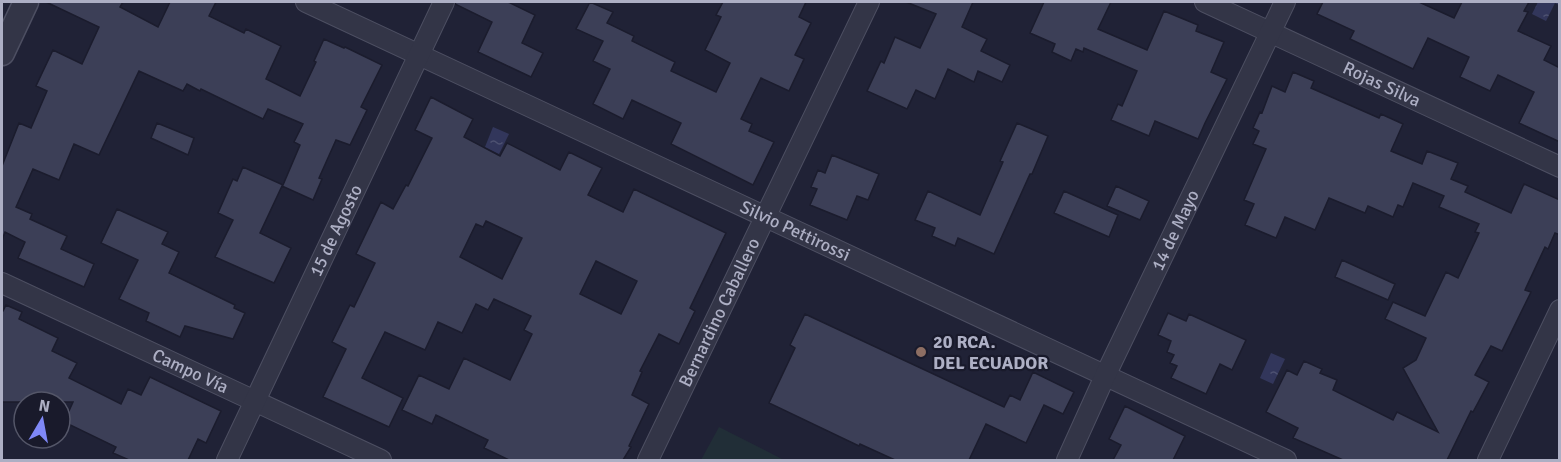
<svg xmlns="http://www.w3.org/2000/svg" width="1561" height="462" viewBox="0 0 1561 462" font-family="Signika,sans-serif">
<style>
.garden{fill:#212e37}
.water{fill:url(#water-ripples)}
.building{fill:#3c3f57;stroke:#1b1c2d;stroke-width:1.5;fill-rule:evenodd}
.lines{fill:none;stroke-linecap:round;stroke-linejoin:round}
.minor-casing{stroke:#4d4f62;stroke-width:22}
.tertiary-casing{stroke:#4d4f62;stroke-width:27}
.minor{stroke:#333547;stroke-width:20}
.tertiary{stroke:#333547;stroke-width:24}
.education-dot{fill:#8d6e63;stroke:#191a2b;stroke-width:2}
.labels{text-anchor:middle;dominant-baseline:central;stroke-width:4.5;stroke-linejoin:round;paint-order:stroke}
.street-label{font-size:18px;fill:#adafc4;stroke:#191a2b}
.poi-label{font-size:18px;font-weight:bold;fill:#adafc4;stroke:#191a2b;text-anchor:start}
</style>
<defs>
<pattern id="water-ripples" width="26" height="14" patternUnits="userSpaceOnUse" patternTransform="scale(1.5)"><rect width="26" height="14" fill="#32365b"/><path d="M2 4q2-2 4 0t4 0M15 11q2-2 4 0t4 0" fill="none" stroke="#4d5171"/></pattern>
</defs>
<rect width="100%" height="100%" fill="#202236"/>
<!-- garden -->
<path class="garden" d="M719 427 784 460H701Z"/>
<!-- water -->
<path class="water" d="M1538 2H1559V5L1555 3 1546 21 1532 14Z
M493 127 509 134 499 154 485 147Z
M1271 353 1285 359 1273 384 1260 378Z"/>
<!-- building -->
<path class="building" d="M46 2H123L120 7 158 27 170 2H216L209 16 244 33 246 29 281 46 266 79 300 96 316 62 314 61 324 39 344 48 345 47 382 65 361 107 367 110 350 145 336 140 319 178 322 179 313 200 282 186 260 233 291 248 274 283 215 257 233 220 218 213 233 179 237 181 243 167 283 185 300 145 294 142 303 124 268 109 263 119 201 89 200 91 187 84 183 91 139 71 99 155 74 144 59 180 33 169 16 207 32 214 30 219 67 236 61 249 94 264 84 287 18 258 25 242 5 232 2 240V166L19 123 31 128 47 91 36 86 53 50 82 64 99 27Z
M456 2H508L535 15 522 43 543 53 531 77 478 52 492 22 455 4Z
M590 2 613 12 607 23 634 36 632 41 675 62 671 71 716 92 730 63 705 50 721 17 716 15 723 2H806L799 17 811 23 795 55 804 59 789 91 761 78 741 119 752 124 749 131 774 142 753 185 671 144 681 123 632 100 623 119 593 104 610 69 593 61 603 41 576 29Z
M906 2H973L962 27 987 39 981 51 1010 65 1002 82 978 71 974 82 948 69 935 99 916 90 907 109 867 91 881 61 884 63 895 37 920 48 936 14Z
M1044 2H1111L1098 29 1147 50 1164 11 1198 25 1196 31 1224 42 1211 72 1227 79 1205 123 1198 139 1155 121 1149 136 1111 120 1118 104 1122 106 1137 71 1084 48 1083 52 1076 49 1071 61 1052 52 1055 44 1030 33Z
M1323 2H1419L1454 18 1462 2H1529L1524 11 1528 12 1518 31 1551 46 1544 60 1560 68V142L1519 123 1534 92 1498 75 1490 91 1460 77 1469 57 1428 38 1413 69 1350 39 1354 31 1317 14Z
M1293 72 1314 81 1311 88 1379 118 1381 114 1403 124 1391 151 1422 164 1427 151 1458 163 1451 179 1468 186 1465 192 1511 213 1524 184 1560 200V235L1555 233 1548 249 1545 247 1525 290 1531 292 1502 351 1491 346 1475 375 1489 382 1473 412 1471 411 1447 460H1343L1293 438 1298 428 1266 412 1287 370 1297 375 1304 361 1322 369 1320 373 1337 380 1333 390 1393 420 1397 412 1438 432 1403 368 1416 360 1426 338 1385 319 1393 302 1425 316 1446 272 1458 278 1479 233 1475 232 1479 224 1439 207 1444 196 1413 183 1403 207 1398 205 1393 217 1368 206 1365 213 1329 198 1315 230 1285 217 1276 238 1245 225 1254 204 1244 200 1266 149 1253 144 1259 131 1253 128 1260 112 1262 113 1272 86 1285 92Z
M431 97 473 119 464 137 500 156 507 143 560 170 569 152 602 168 588 195 623 212 634 189 726 233 690 308 695 311 679 344 659 334 640 371 642 372 632 395 649 404 629 446 631 447 623 460H509L484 448 488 440 436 415 432 424 402 410 419 375 449 389 464 358 510 380 532 334 524 330 531 316 494 299 488 310 476 304 462 333 438 322 425 350 385 332 362 378 403 398 389 427 323 397 346 349 332 342 350 305 354 307 375 263 356 254 381 202 393 209 406 185 408 186 432 138 415 130ZM486 221 522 238 502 279 460 257 476 224 483 227ZM596 261 637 281 621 314 580 294Z
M157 123 194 138 188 155 151 138Z
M1017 123 1048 136 1032 174H1030L994 254 958 238 955 246 932 236 935 228 915 220 928 191 980 215 1003 162 1000 161Z
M832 155 879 174 868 200 857 196 847 220 810 205 817 189 811 187 818 170 825 173Z
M1116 186 1149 201 1140 220 1107 206Z
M1064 191 1118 215 1109 237 1054 213Z
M117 209 168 232 162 244 179 252 169 273 235 305 234 308 245 313 233 339 185 326 180 337 146 321 149 313 119 299 138 260 101 243Z
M1342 260 1395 284 1388 300 1335 277Z
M6 305 22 312 19 319 58 338 52 351 77 363 69 378 121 404 128 389 141 395 150 377 221 411 206 443 198 439 188 460H129L113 453 116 447 64 422 73 402H2V311H3Z
M1168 313 1186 321 1189 314 1246 340 1232 370 1220 364 1206 394 1171 378 1177 366 1170 363 1174 355 1167 352 1171 341 1158 335Z
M805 314 1004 407 1010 395 1020 400 1033 372 1074 392 1063 414 1044 405 1026 443 986 424 969 460H895L860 444 859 446 769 403 795 348 790 345Z
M1125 406 1185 436 1173 460H1113L1121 445 1109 439Z"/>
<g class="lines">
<!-- minor casing -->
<g class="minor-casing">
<g id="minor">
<path id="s1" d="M306 2 1286 460"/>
<path id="s2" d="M1205 2 1560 167"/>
<path id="s3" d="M2 283 381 460"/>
<path id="s4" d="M227 460 444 2"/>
<path id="s5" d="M648 460 869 2"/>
<path id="s6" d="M1067 460 1105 376 1285 2"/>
<path d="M1488 460 1560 310"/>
</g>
</g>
<!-- tertiary casing -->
<g class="tertiary-casing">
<path id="tertiary" d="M2 53 26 2"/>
</g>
<!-- minor -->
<use href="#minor" class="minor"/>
<!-- tertiary -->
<use href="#tertiary" class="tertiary"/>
</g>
<!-- markers -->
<circle class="education-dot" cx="921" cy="352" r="6"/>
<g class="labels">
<!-- street labels -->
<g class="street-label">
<text stroke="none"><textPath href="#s2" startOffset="195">Rojas Silva</textPath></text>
<text stroke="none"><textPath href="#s4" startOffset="254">15 de Agosto</textPath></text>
<text stroke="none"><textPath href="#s6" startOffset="254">14 de Mayo</textPath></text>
<text stroke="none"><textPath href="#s1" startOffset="540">Silvio Pettirossi</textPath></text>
<text stroke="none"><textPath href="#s5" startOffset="164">Bernardino Caballero</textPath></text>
<text stroke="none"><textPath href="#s3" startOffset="208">Campo Vía</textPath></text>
</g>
<!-- poi labels -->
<g class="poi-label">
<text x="933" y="342">20 RCA.<tspan x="933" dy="21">DEL ECUADOR</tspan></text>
</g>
</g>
<!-- border -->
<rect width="1561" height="462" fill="none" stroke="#adafc4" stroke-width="6"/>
<!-- north arrow -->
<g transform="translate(42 420) rotate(10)"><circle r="28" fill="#191a2b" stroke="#545668" stroke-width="1.5"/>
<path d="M0-4.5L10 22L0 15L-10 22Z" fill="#7f88f7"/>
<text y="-9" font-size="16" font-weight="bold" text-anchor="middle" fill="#adafc4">N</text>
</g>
</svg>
